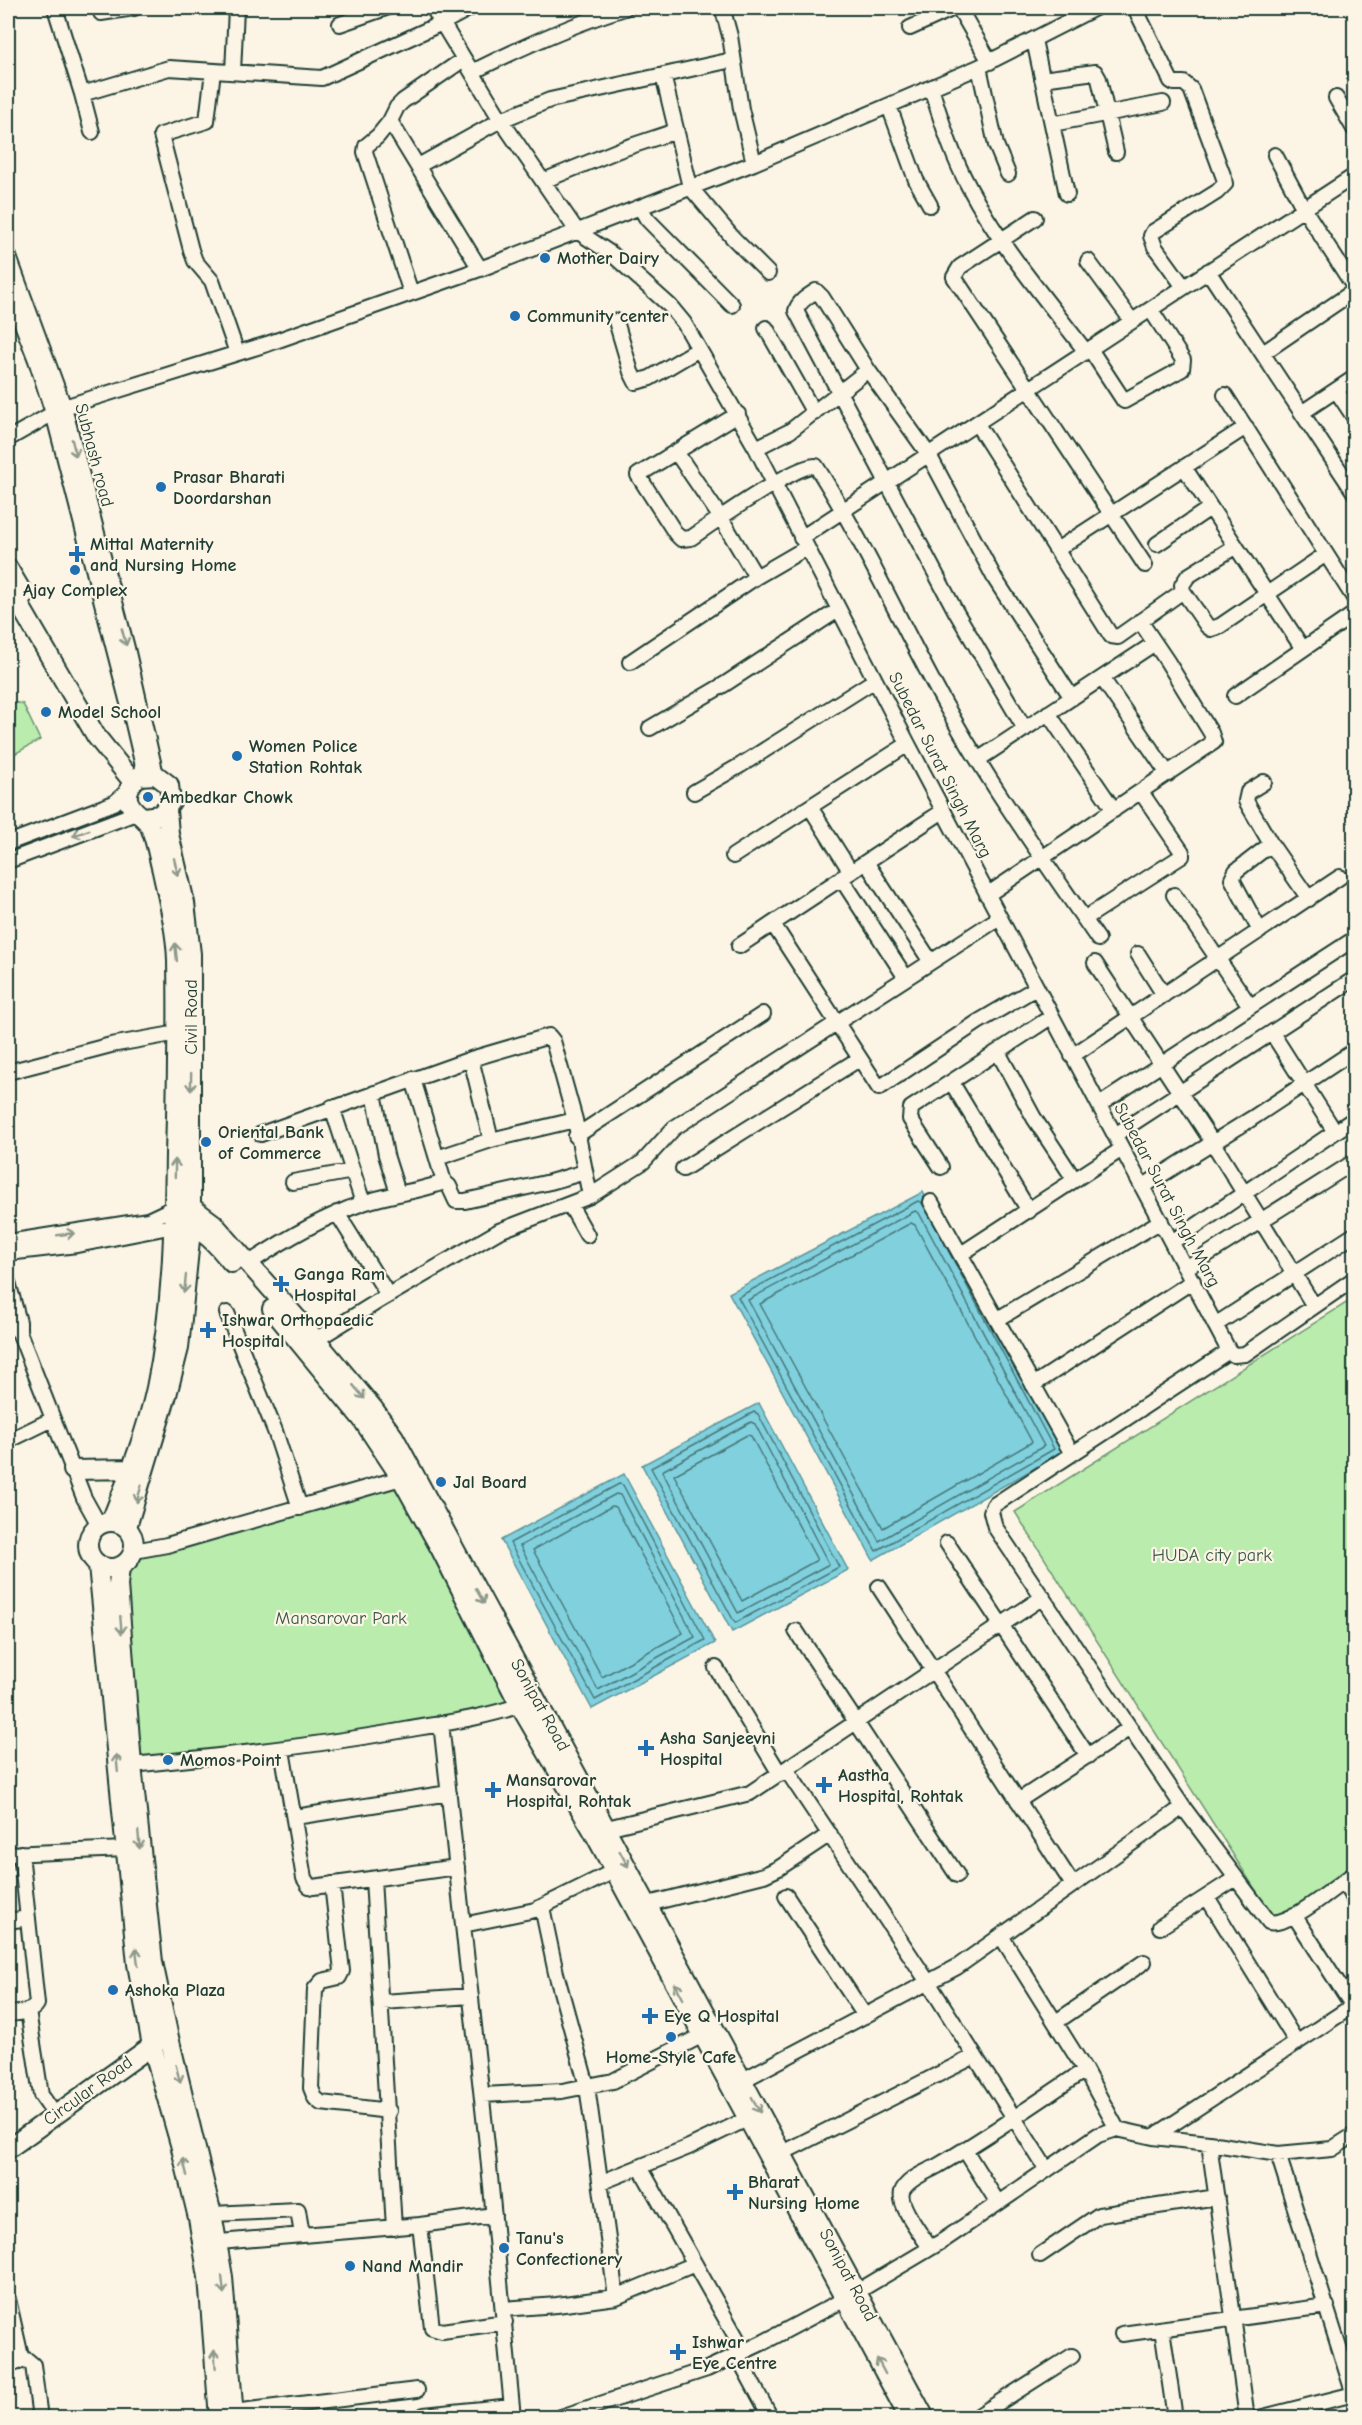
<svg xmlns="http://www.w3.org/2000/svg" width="1362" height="2425" viewBox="0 0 1362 2425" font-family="'Comic Neue',sans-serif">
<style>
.green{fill:#b9ecad;stroke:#6c9470;stroke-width:1.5}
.water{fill:#81d0de;stroke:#5a959a;stroke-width:1.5}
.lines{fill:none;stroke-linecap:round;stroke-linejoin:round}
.shore{stroke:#467878;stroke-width:1.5}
.minor-casing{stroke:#1f3d34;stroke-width:18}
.major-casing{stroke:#1f3d34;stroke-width:22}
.minor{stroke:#fcf5e5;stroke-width:14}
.major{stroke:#fcf5e5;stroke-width:18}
.oneway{stroke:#8e998c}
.poi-dot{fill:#1f6fb2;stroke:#fcf5e5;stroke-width:2}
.labels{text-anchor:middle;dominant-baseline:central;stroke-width:4.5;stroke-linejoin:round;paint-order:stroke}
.poi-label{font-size:18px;font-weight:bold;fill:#1f3d34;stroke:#fcf5e5;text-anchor:start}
.street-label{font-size:18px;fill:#1f3d34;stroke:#fcf5e5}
.park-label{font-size:18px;fill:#365746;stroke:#fcf5e5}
</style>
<rect width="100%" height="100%" fill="#fcf5e5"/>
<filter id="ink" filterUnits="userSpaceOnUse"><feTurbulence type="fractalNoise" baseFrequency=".0167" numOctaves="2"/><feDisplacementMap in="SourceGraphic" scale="12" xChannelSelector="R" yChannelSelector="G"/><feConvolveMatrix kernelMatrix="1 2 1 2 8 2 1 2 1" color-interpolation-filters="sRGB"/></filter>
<g filter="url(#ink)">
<!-- green -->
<path class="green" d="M8 701 23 704 40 740 9 757 8 754Z
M1354 1298V1870L1274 1919 1015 1512Z
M402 1476 524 1703 441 1724 132 1764 120 1567 133 1554Z"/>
<!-- water -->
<path class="water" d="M923 1192 1063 1452 873 1560 729 1293Z
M759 1403 848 1570 732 1632 642 1465Z
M624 1474 715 1643 592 1709 501 1540Z"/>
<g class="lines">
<!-- shore -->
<path class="shore" d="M924 1206 921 1202 918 1201 738 1297 876 1551 1054 1449 925 1207
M915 1211 919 1213 1044 1446 879 1541 748 1300Z
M911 1223 915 1225 1032 1442 883 1528 760 1304Z
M754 1412 758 1414 839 1567 735 1623 651 1468Z
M751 1422 755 1424 829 1564 738 1613 662 1471Z
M747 1435 751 1436 817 1560 742 1601 674 1475Z
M619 1484 623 1485 705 1640 595 1700 510 1543Z
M616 1494 620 1495 695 1637 598 1690 520 1546Z
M612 1506 616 1507 683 1633 602 1677 533 1550Z"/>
<!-- minor casing -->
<g class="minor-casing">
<path id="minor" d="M55 8 82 94 92 132
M433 8 501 120 577 231 613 255 670 306 684 323 699 349 756 448 908 744 1229 1351
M959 8 990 62
M1135 8 1171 81 1174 83H1184L1191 89 1224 178 1225 184 1217 192 1153 232 1151 236 1155 247 1184 287
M101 13 134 8
M724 14 730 36 741 109 754 163
M340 24 386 8
M910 28 954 8
M1034 40 1067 194
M464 59 403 101 397 107 390 121 480 269
M979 67 996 145 1008 174
M213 71 207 121 161 135 191 250 195 261 212 281 237 353
M233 72 236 8
M472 72C522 47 572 24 625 8
M663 75 690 187 733 238 768 273
M1042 79 1095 72 1099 79 1116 152
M931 88C942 122 952 156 969 187 1000 246 1046 299 1086 352
M82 94 169 68 322 78 442 23 470 8
M1336 98 1354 129
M889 106 916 180 930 205
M390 121 378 136 366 146 365 152 411 293
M1052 124 1163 103
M1275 155 1304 209 1354 287
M418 166 501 120 550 100 732 60
M543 181 619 150 676 131
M640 207 647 219 732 305
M1035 218 960 267 954 277 1145 565
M8 254 64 407 127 648 156 775
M1088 261 1132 321
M1208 271 1354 492
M8 288 36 360 53 413 131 715 145 775
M616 321 631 372 636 382 650 378 699 349
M766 328 814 413
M1090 349 1124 401 1182 369 1183 360 1151 310
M1263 353 1354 291
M1336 390 1354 417
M1225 395 1354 598
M1303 412 1354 378
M738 414 638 475 676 534 681 539 691 538C708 526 802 460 816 466 865 543 902 627 946 706 991 787 1046 863 1098 939
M977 424 1111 636 1118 637 1183 591
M8 439 64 407 267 344 480 269 754 163 979 67 1095 8
M756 448 790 431 868 370
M676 452 721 518 756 577
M1184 467 1303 649
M801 538 1354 176
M1157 544 1210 508
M1236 546 1188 576 1182 585 1183 591 1207 626 1211 629 1220 626 1326 554
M1058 549 1246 427
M630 662 756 577 806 548
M1102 678 1168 774
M1235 696 1354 614
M1048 713 1114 810
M650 728 725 684 838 610
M1025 729 956 612 796 311C798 302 808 296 816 291L822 297 868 370 929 455 995 579 1072 698
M979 759 1155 643
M1264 782 1248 792 1246 801 1271 844
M694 792 741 765 875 680
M810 807 851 872
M8 843 114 803 129 790
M733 856 908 744
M8 861 136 813
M866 862 931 962
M841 878 906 978
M987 895 1214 742 1211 733 1167 661 1140 621
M1174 895 1250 1006
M1084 919 1182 856V852L1141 792
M773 924 879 1088 978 1022 1036 988
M1260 931 1232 879 1236 871 1271 844 1309 899
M739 946 943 811
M1138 954 1164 995
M1095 963 1213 1143 1314 1306
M1272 1033 1335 1132
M998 1052 1034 1118 1074 1179
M1072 1056 1340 877
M471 1059 491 1140
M8 1072 111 1045 178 1033
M952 1083 1029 1211
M374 1093 386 1155 398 1193
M1099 1105 1354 939
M332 1107 363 1203
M261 1134 471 1059 549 1036 553 1041 575 1120 590 1196
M1115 1135 1354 979
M576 1136 763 1014
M437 1158 491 1140 575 1120
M941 1167 910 1119 911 1108 1051 1017
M683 1169 859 1059
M293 1182 353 1171
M444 1182 449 1186 456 1201H465L550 1182 585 1172
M1142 1187 1251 1119 1354 1051
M931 1202 1072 1454 994 1505 991 1512 995 1527 1183 1807 1269 1922C1290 1927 1335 1886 1354 1874
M570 1205 587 1235
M337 1213 388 1295
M8 1242 148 1220 165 1212 174 1206
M1172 1242 1354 1119
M8 1253 77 1245 174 1226
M961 1254 1122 1149
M248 1264C285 1239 321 1218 363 1203 389 1194 418 1192 444 1182L413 1079
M1186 1268 1354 1162
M8 1282 19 1322V1330
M227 1313 275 1431 300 1508
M8 1316 11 1325 19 1332 84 1498 99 1525
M998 1319 1161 1221
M1215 1325 1354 1235
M309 1344 377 1302 499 1231 590 1196 643 1162 674 1128 999 918
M1033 1385 1193 1281
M8 1441 53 1419
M1072 1454 1229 1351 1234 1355 1245 1354 1354 1279
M947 1543 1088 1756
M134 1551 167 1545 401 1478
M879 1587 1073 1885
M796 1631 957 1875
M716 1668 780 1774
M441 1723 487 2145 513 2418
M282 1750 304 1878 309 1886 313 1887 457 1867
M132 1765C224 1756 315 1746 405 1730 446 1723 488 1717 527 1703
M786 1769 928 1982 1047 2170
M1018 1801 1130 1728
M295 1817 449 1793
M607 1828 750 1793 1043 1597
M8 1854 126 1849
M373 1879 394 2228
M1343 1882 1354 1899
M332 1884 342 1971 339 1977 322 1981 315 1989 311 2088 315 2098 321 2103 389 2111
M786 1896 865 2016
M1207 1897 1297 2043
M648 1904 764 1875 779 1868 830 1834
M542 1907 556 1973 587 2086 616 2297
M1294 1915 1354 2008
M8 1921 28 1918
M463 1925 535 1910 614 1871
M1160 1927 1236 1878
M1001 1936 1085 2070 1117 2129
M382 2002 471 1996
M28 2011 41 2095 55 2115
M8 2014C17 2013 32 2013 37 2004L21 1853
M1056 2022 1144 1962
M743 2080 957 1967 1183 1807
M482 2095 562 2091 613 2081 703 2035
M1153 2137 1354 2005
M1209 2143 1247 2418
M965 2150 998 2203
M782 2153 975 2056
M1278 2154 1354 2395
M640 2167 744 2351
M602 2182 689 2147 747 2119
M212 2214 298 2210 302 2235
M420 2225 494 2215
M208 2243 420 2225 432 2328 442 2331 505 2322
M930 2248C922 2235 898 2206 902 2192 906 2179 929 2171 939 2165 989 2136 1037 2102 1085 2070
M1040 2255 1099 2215 1217 2197
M8 2299 22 2361 27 2360 33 2365 40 2418
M503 2309 557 2305 616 2297 695 2264
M1162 2329 1175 2418
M1122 2334 1327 2306
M737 2355 771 2418
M8 2365 22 2361
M233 2412 417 2390
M424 2415 512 2406
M558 2418 707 2369 764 2342 845 2299 944 2240 1098 2135 1117 2129 1153 2137 1209 2143 1278 2154 1332 2149 1354 2135
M975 2418 1072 2356
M1259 2418 1354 2394"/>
</g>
<!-- major casing -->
<g class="major-casing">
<path id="major" d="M8 568 24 595
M8 585 96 736 133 782
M174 1206H190L213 1223 316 1340 373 1408 394 1437 925 2418
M174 1226C203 1225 214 1242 232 1263
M272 1309 362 1419 401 1478 441 1550 520 1706 593 1831 909 2418
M73 1470 132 1469
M111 1521C128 1478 146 1434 156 1388 172 1311 174 1233 175 1154 177 1089 178 1025 177 960 176 930 168 899 162 871 158 856 156 841 150 827 145 815 131 813 128 799 127 789 132 783 139 776L156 775 169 785 171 802 160 815 144 817
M88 1545a23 23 0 1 1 46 0a23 23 0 1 1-46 0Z
M127 1527 167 1395 179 1348 191 1230V954L185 903 169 834 167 810
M98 1565 137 1964 152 2046 180 2144 198 2218 208 2277 219 2418
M120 1567 118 1585 132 1765 153 1962 168 2033 213 2219 223 2277 234 2418
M8 2149 160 2040"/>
</g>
<!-- minor -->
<use href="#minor" class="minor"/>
<!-- major -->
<use href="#major" class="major"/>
</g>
<!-- one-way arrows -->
<defs><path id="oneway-shaft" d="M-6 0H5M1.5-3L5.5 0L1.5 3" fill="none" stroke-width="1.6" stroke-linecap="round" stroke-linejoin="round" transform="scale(1.5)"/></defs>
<g class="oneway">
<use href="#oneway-shaft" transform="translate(74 448) rotate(76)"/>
<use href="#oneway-shaft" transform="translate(124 637) rotate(75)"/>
<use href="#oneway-shaft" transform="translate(81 833) rotate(159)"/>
<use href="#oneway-shaft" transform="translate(176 867) rotate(77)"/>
<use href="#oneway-shaft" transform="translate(176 952) rotate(-96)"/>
<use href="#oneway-shaft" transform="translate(191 1082) rotate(91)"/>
<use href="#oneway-shaft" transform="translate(175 1168) rotate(-89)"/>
<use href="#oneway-shaft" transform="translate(66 1234) rotate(-8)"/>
<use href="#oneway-shaft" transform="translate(185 1284) rotate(96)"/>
<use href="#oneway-shaft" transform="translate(359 1392) rotate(50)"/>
<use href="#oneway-shaft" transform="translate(139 1494) rotate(106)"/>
<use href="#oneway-shaft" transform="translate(480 1596) rotate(61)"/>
<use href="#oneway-shaft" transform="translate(121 1625) rotate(85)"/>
<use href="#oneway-shaft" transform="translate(117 1763) rotate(-95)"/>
<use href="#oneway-shaft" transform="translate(139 1840) rotate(85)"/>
<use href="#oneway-shaft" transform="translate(624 1859) rotate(61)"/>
<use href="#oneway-shaft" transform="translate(137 1957) rotate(-97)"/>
<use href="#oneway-shaft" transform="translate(679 1991) rotate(-118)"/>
<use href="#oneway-shaft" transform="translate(178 2074) rotate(76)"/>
<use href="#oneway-shaft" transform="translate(756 2105) rotate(62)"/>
<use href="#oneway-shaft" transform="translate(185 2167) rotate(-104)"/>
<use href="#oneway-shaft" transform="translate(223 2285) rotate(84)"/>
<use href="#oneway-shaft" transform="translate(215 2359) rotate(-94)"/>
<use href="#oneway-shaft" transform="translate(881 2366) rotate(-118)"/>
</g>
</g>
<!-- markers -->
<g class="poi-dot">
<circle cx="545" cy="258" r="6"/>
<circle cx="515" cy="316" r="6"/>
<circle cx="161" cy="487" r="6"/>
<path d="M74 545h6v6h6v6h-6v6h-6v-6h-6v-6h6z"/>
<circle cx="75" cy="570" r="6"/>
<circle cx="46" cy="712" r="6"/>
<circle cx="237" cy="756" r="6"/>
<circle cx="148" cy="797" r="6"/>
<circle cx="206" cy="1142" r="6"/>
<path d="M278 1275h6v6h6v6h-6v6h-6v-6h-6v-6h6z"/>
<path d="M205 1321h6v6h6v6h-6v6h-6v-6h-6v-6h6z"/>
<circle cx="441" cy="1482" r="6"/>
<path d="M643 1739h6v6h6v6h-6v6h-6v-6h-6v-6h6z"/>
<circle cx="168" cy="1760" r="6"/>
<path d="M821 1776h6v6h6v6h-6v6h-6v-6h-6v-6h6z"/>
<path d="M490 1781h6v6h6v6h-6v6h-6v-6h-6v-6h6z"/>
<circle cx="113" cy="1990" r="6"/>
<path d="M647 2007h6v6h6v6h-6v6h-6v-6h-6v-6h6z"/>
<circle cx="671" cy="2037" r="6"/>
<path d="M732 2183h6v6h6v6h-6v6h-6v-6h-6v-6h6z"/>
<circle cx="504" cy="2248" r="6"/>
<circle cx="350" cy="2266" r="6"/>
<path d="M675 2343h6v6h6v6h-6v6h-6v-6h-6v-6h6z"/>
</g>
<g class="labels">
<!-- poi labels -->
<g class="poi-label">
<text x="557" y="258">Mother Dairy</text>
<text x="527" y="316">Community center</text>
<text x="173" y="477">Prasar Bharati<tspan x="173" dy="21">Doordarshan</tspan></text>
<text x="90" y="544">Mittal Maternity<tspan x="90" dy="21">and Nursing Home</tspan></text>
<text x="75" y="590" text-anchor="middle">Ajay Complex</text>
<text x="58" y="712">Model School</text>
<text x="249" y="746">Women Police<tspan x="249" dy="21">Station Rohtak</tspan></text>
<text x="160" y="797">Ambedkar Chowk</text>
<text x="218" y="1132">Oriental Bank<tspan x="218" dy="21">of Commerce</tspan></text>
<text x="294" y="1274">Ganga Ram<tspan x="294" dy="21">Hospital</tspan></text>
<text x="222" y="1320">Ishwar Orthopaedic<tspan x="222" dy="21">Hospital</tspan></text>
<text x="453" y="1482">Jal Board</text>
<text x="660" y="1738">Asha Sanjeevni<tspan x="660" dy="21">Hospital</tspan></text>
<text x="180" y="1760">Momos Point</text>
<text x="838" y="1775">Aastha<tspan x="838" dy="21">Hospital, Rohtak</tspan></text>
<text x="506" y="1780">Mansarovar<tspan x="506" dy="21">Hospital, Rohtak</tspan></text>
<text x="125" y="1990">Ashoka Plaza</text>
<text x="664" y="2016">Eye Q Hospital</text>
<text x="671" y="2057" text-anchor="middle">Home-Style Cafe</text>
<text x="748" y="2182">Bharat<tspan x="748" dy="21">Nursing Home</tspan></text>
<text x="516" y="2238">Tanu's<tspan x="516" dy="21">Confectionery</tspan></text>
<text x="362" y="2266">Nand Mandir</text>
<text x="692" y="2342">Ishwar<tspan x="692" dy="21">Eye Centre</tspan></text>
</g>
<!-- street labels -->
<g class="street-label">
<text transform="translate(94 455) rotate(75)">Subhash road</text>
<text transform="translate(940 765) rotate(63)">Subedar Surat Singh Marg</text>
<text transform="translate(191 1017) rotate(-90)">Civil Road</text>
<text transform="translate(1167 1195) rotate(62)">Subedar Surat Singh Marg</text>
<text transform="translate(540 1705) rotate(61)">Sonipat Road</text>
<text transform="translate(88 2091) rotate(-36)">Circular Road</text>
<text transform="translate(848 2275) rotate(62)">Sonipat Road</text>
</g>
<!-- park labels -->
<g class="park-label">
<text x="1212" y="1555">HUDA city park</text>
<text x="341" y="1618">Mansarovar Park</text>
</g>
</g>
<!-- margin -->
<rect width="1362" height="2425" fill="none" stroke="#fcf5e5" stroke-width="30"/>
<rect x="15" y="15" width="1332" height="2395" fill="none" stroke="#1f3d34" stroke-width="2" filter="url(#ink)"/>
</svg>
